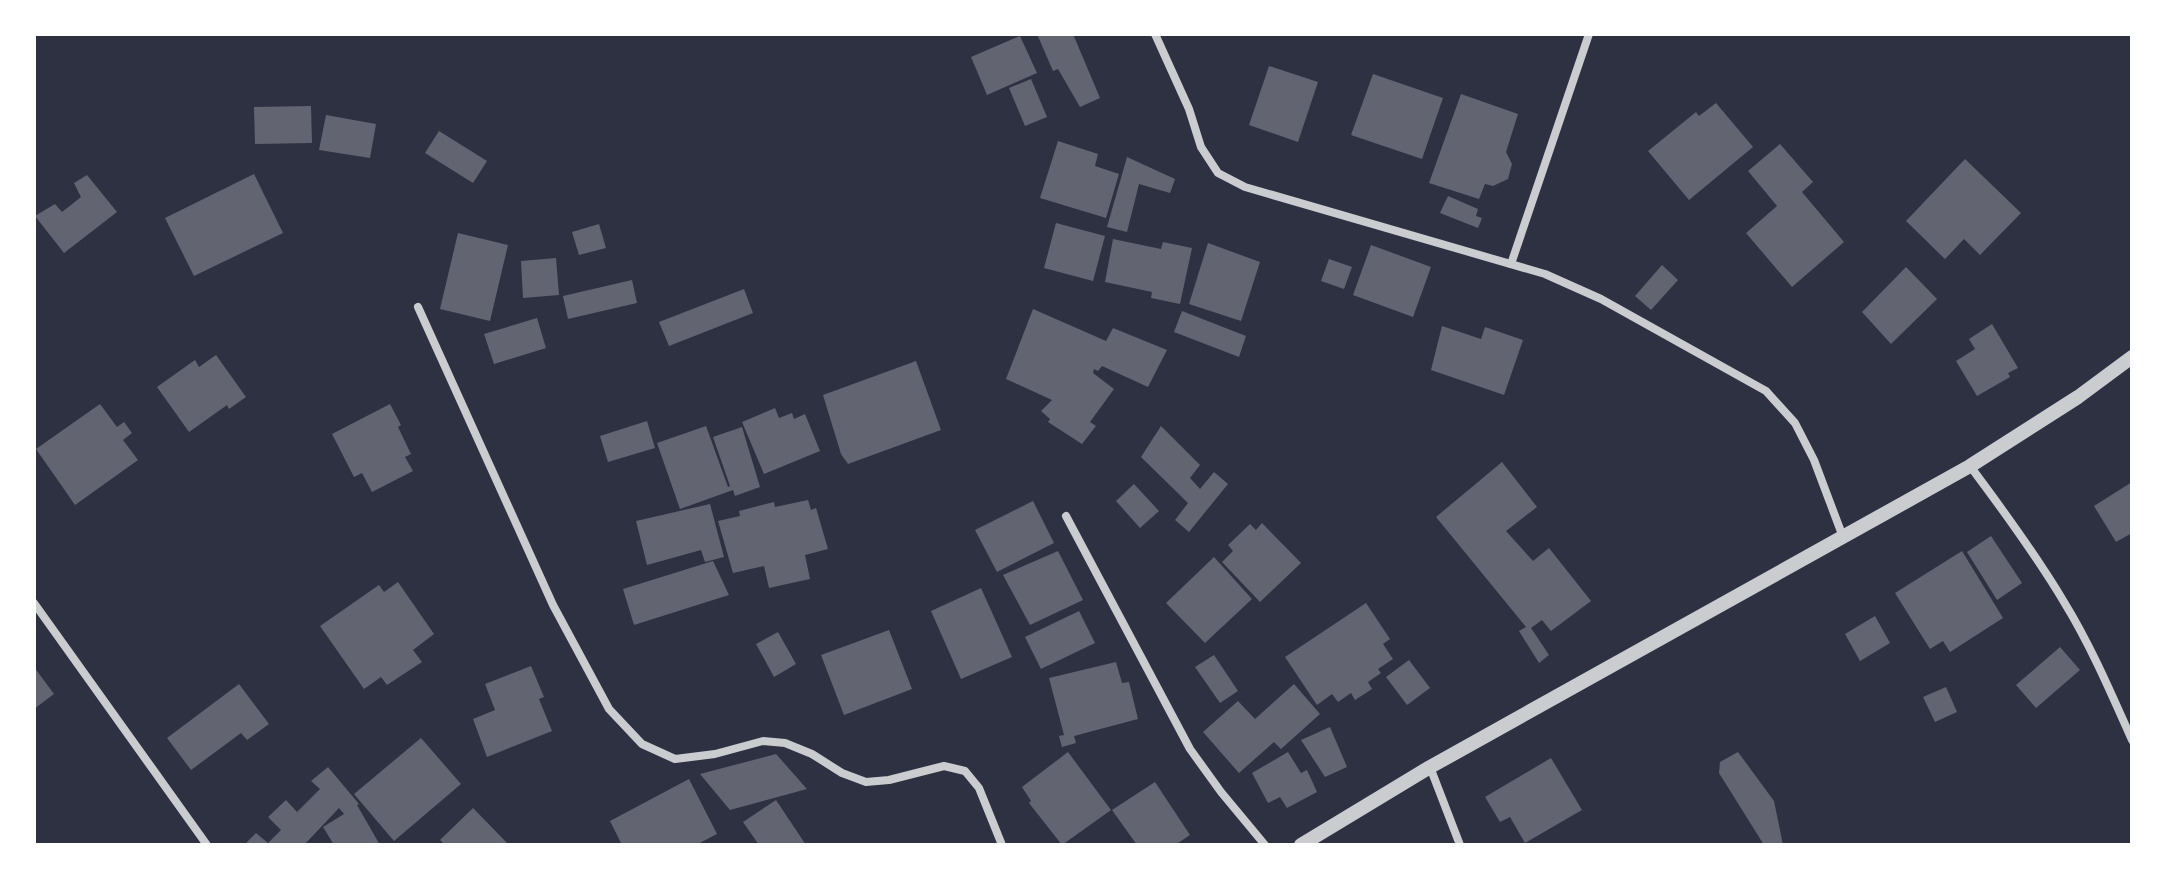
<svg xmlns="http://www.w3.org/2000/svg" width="2166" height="879" font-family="Montserrat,sans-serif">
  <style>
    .building { fill: #626471 }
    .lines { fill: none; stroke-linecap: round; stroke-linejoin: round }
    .minor { stroke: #caccd0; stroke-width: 8 }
    .tertiary { stroke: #caccd0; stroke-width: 14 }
  </style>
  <rect width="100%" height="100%" fill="#2d3142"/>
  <g class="building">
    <polygon points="1037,34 1073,34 1100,98 1080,107 1058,69 1053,71"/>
    <polygon points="1020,36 1037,73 987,95 971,57"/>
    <polygon points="1269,66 1318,82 1298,142 1249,125"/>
    <polygon points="1373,74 1443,98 1422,159 1351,135"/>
    <polygon points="1031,79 1047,117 1025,126 1009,88"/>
    <polygon points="1461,94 1518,114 1506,152 1512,164 1508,179 1493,186 1485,184 1479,199 1429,183"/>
    <polygon points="1716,103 1753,147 1689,200 1648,151 1696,112 1699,116"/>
    <polygon points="311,106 312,143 255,144 254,107"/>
    <polygon points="326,115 376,124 370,158 319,150"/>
    <polygon points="439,131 487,161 473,183 425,153"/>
    <polygon points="1058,141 1098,154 1095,166 1119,174 1106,218 1040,198"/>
    <polygon points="1780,144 1813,182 1802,192 1844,242 1792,287 1746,233 1777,206 1748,171"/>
    <polygon points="1127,157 1175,179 1170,193 1139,184 1127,232 1107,227"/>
    <polygon points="1965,159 2021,213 1980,255 1964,239 1945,259 1906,221"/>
    <polygon points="254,174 283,233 194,276 165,218"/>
    <polygon points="87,175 117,212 64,253 35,216 55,204 62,212 81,197 74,183"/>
    <polygon points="1448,196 1478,209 1476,216 1482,218 1478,228 1440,213"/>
    <polygon points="1056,223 1105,236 1093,281 1044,268"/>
    <polygon points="599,224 606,248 579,255 572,232"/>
    <polygon points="458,233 508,245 490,321 440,309"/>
    <polygon points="1113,239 1161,249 1163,242 1192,248 1180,304 1151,298 1152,292 1105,282"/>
    <polygon points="1208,243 1260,262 1241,321 1189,304"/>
    <polygon points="1371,245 1431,267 1413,317 1353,295"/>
    <polygon points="556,258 559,295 523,298 521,261"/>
    <polygon points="1329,259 1352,267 1344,289 1321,281"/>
    <polygon points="1662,265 1678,280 1651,310 1635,296"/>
    <polygon points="1906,267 1937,299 1891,344 1862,312"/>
    <polygon points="632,280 637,303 568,319 563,296"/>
    <polygon points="744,289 753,313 669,346 659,322"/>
    <polygon points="1033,309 1106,341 1113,328 1167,350 1148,387 1102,366 1098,371 1094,369 1093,373 1114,389 1090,422 1096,426 1082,444 1048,422 1050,419 1041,411 1052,400 1006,379"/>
    <polygon points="1182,311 1246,336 1239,357 1174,332"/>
    <polygon points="537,318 546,348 494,364 484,334"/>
    <polygon points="1992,324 2018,368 2008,373 2010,377 1977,396 1956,361 1975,349 1969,339"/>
    <polygon points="1442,326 1481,339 1485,327 1523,340 1504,395 1431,370"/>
    <polygon points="216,355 246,397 229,409 227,405 189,432 157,387 195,360 199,367"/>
    <polygon points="916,361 941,430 848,464 841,454 823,395"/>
    <polygon points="100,404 117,427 124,422 132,433 123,440 138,460 75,505 36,449"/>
    <polygon points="390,404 401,425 398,427 411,454 405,457 413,471 372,492 362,473 354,477 332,434"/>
    <polygon points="775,408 779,418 792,413 794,419 805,414 820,451 764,474 742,422"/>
    <polygon points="647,421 655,448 608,462 600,436"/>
    <polygon points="706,426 728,487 730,486 713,437 742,427 760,487 735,496 733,490 680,509 657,443"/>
    <polygon points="1161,426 1200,465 1190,478 1200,489 1214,472 1228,484 1189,532 1175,520 1188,503 1141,457"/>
    <polygon points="1502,462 1537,507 1506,531 1533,561 1549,548 1591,601 1551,631 1542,620 1531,628 1549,655 1539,663 1519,631 1526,627 1436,517"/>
    <polygon points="2132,482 2132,533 2116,542 2094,506"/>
    <polygon points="1134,484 1159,511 1140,528 1116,501"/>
    <polygon points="808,500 811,510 816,508 828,549 805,555 810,579 769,588 764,566 733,573 718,521 740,516 739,511 774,502 775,507"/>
    <polygon points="1033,501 1054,543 997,572 975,530"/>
    <polygon points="710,504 724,557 705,562 701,550 647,565 636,521"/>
    <polygon points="1262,523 1301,563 1260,602 1222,562 1233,551 1228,545 1250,524 1256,530"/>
    <polygon points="1991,536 2022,583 1997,600 1967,552"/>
    <polygon points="1058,551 1083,600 1030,625 1003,575"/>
    <polygon points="1962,551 2003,618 1950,652 1943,641 1930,649 1895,593"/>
    <polygon points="1214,557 1252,599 1205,643 1166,603"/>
    <polygon points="713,561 729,595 634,625 623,589"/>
    <polygon points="398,582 434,634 413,650 422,662 387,685 381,677 364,689 320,626 379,585 384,592"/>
    <polygon points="981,588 1012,657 961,679 931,611"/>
    <polygon points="1366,603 1390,639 1383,644 1393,659 1378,669 1381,673 1368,682 1372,689 1355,700 1351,693 1338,702 1332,694 1317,705 1285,657"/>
    <polygon points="1079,611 1095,643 1041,669 1025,637"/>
    <polygon points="1875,616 1890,643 1860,661 1845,634"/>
    <polygon points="889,630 912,689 844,715 821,655"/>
    <polygon points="778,632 796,664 774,677 756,644"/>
    <polygon points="2060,647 2080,670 2036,708 2016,685"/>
    <polygon points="1214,655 1238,691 1220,703 1195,667"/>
    <polygon points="1409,660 1430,688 1407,705 1386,677"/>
    <polygon points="1116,662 1122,683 1129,682 1138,719 1074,736 1076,743 1062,747 1059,736 1064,735 1049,678"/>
    <polygon points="531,666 544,697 539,699 552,731 487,757 473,719 495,710 485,684"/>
    <polygon points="34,667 54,694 34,709"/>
    <polygon points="239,684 269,724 247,740 241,733 191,770 167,738"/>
    <polygon points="1294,684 1320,714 1281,749 1274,742 1239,773 1203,732 1238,701 1255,719"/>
    <polygon points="1946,687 1957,712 1935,722 1923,697"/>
    <polygon points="1330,727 1347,767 1325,777 1301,740"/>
    <polygon points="421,738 461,784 394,841 354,794"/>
    <polygon points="1068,752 1111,810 1062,845 1029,803 1031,801 1022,787"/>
    <polygon points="1288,752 1301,773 1307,770 1317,792 1287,808 1280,797 1268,803 1252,773"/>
    <polygon points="1738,752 1774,801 1783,845 1764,845 1719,773 1720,762"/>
    <polygon points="776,754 807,789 730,810 700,774"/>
    <polygon points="1551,758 1582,810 1525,843 1510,817 1500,822 1485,797"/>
    <polygon points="328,767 359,804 357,805 380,845 334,845 323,827 344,814 339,808 304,845 244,845 256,833 268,843 281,830 268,817 286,800 297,812 320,789 311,781"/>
    <polygon points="689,779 717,834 696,845 622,845 610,821"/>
    <polygon points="1155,782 1190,835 1175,845 1137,845 1112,810"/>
    <polygon points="776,800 806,845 759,845 743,822"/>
    <polygon points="473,808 509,845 445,845 440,840"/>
  </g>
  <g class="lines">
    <g class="minor">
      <polyline points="1155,34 1189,109 1201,147 1218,173 1245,187 1545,274 1601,299 1766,391 1795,423 1814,460 1843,537"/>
      <polyline points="1511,264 1589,34"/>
      <polyline points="418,307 553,605 609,709 642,744 675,759 715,754 763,741 785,743 812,754 842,773 866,782 889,780 944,766 965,771 979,788 1002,845"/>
      <path d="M1970 466C2003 510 2036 555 2064 602 2091 646 2111 693 2132 740"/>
      <polyline points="1066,516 1190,749 1221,792 1265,845"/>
      <polyline points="34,603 207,845"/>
      <polyline points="1430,767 1460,845"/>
    </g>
    <polyline class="tertiary" points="1301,845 1430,767 1970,466 2078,397 2132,357"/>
  </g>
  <rect width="2166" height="879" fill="none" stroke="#ffffff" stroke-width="72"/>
</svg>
